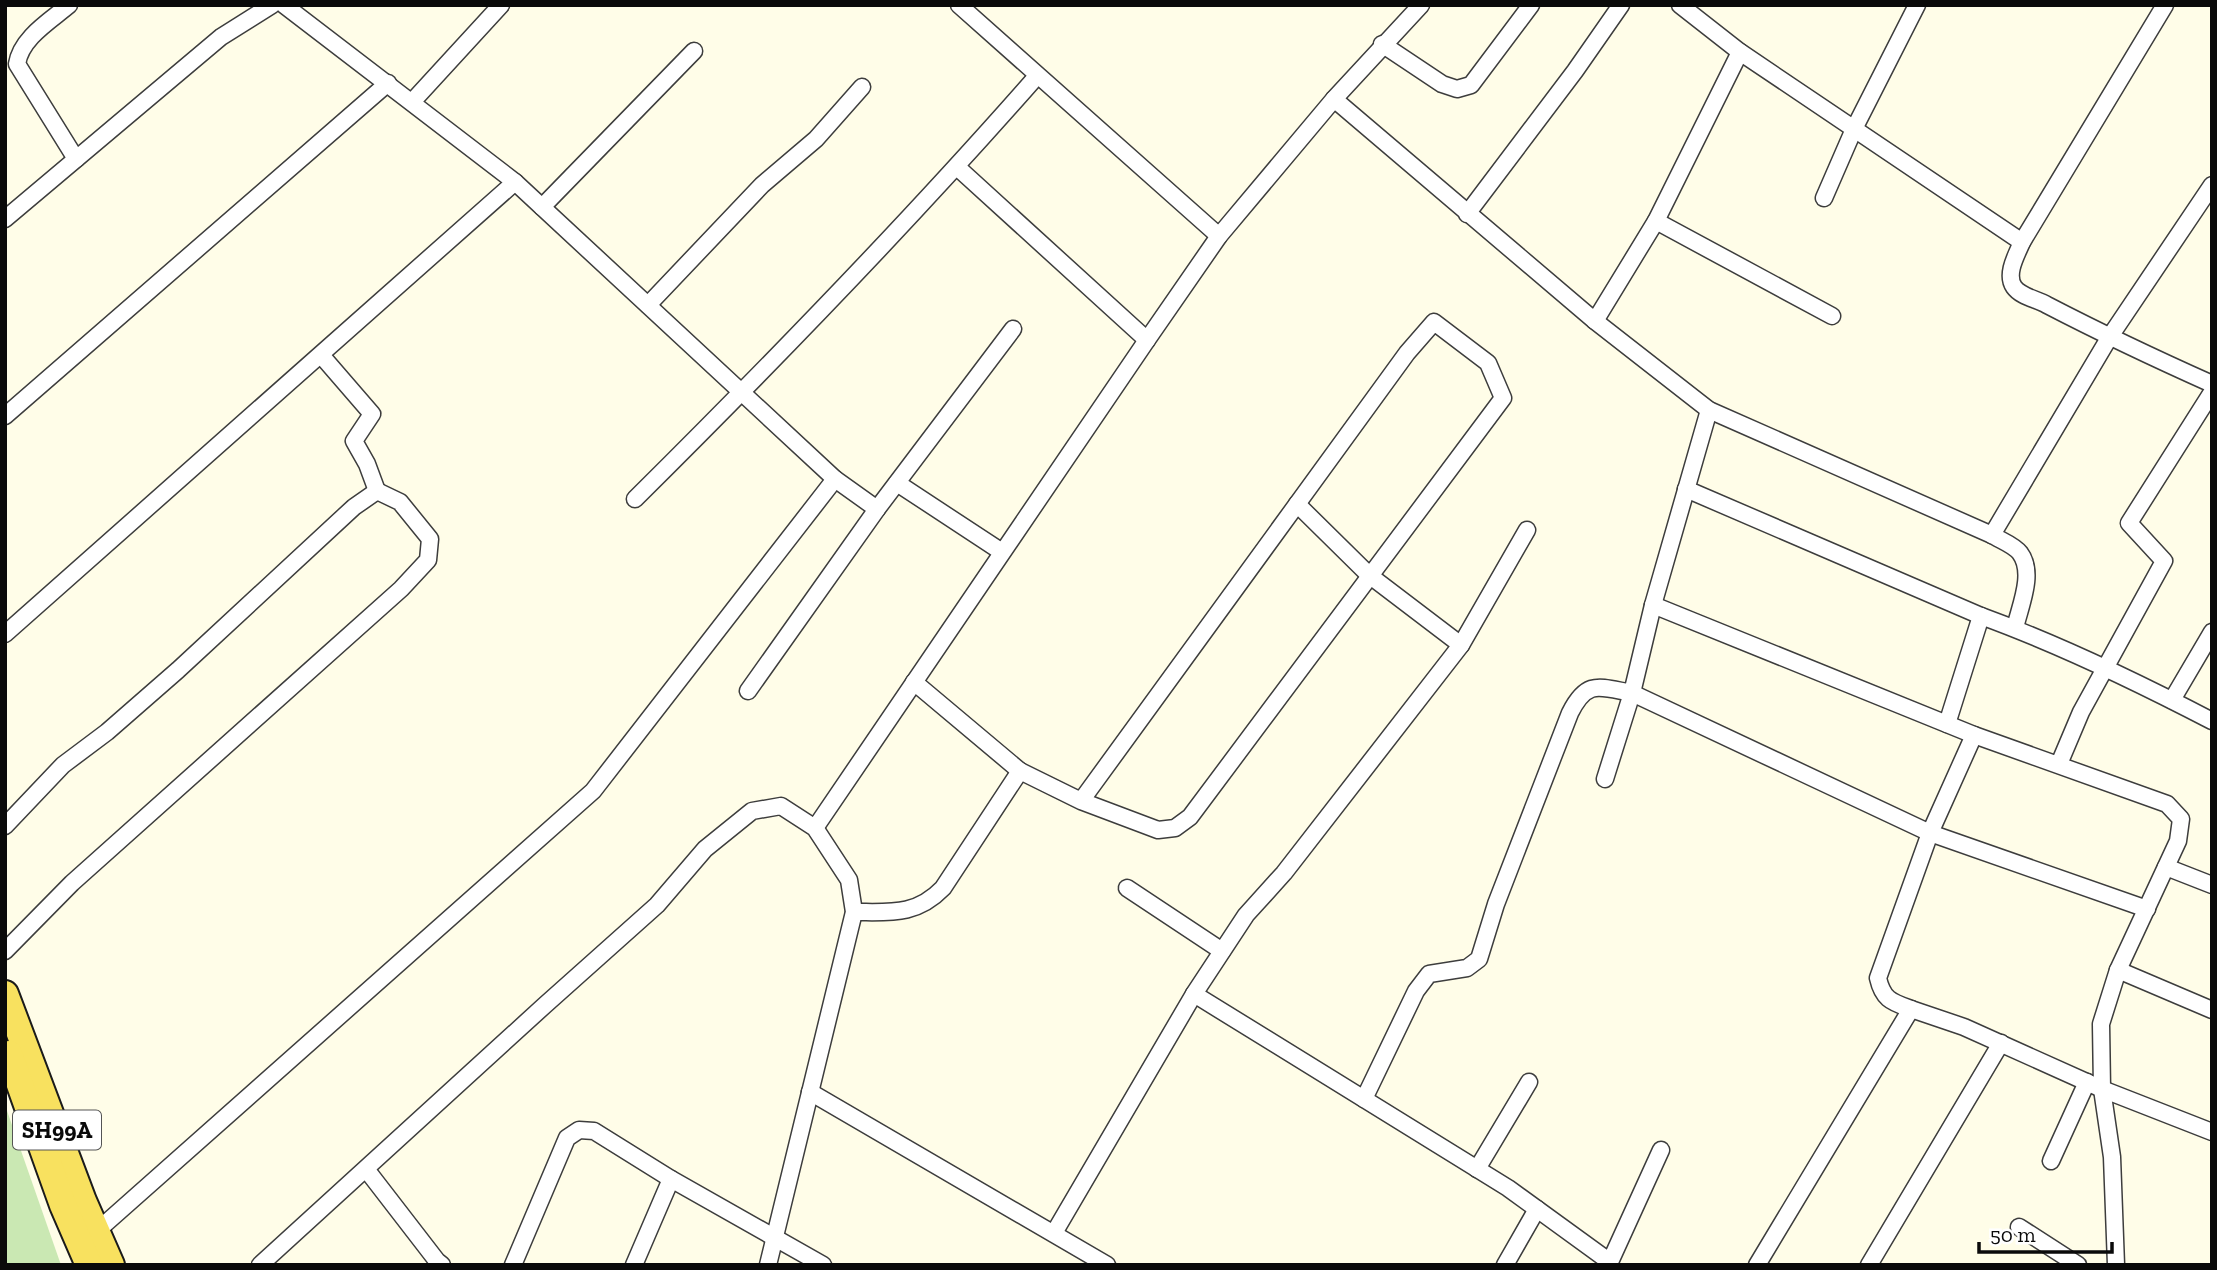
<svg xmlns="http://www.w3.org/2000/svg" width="2217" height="1270" font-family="'Zilla Slab',serif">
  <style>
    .green { fill: #cae8b3 }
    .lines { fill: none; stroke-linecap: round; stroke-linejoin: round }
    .street-casing { stroke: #3d3d3d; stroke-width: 19 }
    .primary-casing { stroke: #1b1b1b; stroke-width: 30 }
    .street { stroke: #fff; stroke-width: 16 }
    .primary { stroke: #f8e15f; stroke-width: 26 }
    .labels { text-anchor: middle; stroke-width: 7; stroke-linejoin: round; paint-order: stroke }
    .shield { fill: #fff; stroke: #545454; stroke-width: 2 }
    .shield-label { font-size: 23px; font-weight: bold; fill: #0a0a0a }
  </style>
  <rect width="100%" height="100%" fill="#fffde8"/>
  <polygon class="green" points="5,1105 61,1265 5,1265"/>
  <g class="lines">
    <g class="street-casing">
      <g id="street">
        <path d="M69 5C50 21 21 38 17 64L76 159"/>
        <polyline points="284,5 515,182 835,479 877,509"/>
        <polyline points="959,5 1219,236"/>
        <polyline points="1680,5 1740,52 2022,242"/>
        <path d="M2165 5 2022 242C2017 254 2005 274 2014 287 2021 297 2037 299 2047 305 2101 333 2156 359 2212 384"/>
        <polyline points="1382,44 1442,84 1457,89 1471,85 1531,5"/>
        <path d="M1334 99 1595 321 1709 410 1992 535C2000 540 2014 545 2020 553 2035 573 2020 606 2015 628"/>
        <polyline points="412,102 501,5"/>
        <polyline points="957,167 1147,340"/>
        <polyline points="1824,198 1854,129 1917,5"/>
        <polyline points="542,207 694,51"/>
        <polyline points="1467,214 1575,71 1621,5"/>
        <polyline points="5,219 221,37 272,5"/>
        <polyline points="1656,221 1832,316"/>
        <polyline points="648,305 762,185 816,139 862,87"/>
        <polyline points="1595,321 1656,221 1740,52"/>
        <polyline points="321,355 372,414 354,441 367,464 377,491"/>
        <polyline points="5,416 388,83"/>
        <polyline points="897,483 1002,552"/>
        <path d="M1686 489 1981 616C2058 644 2139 683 2212 721"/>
        <path d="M635 499C773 362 909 222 1037 76"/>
        <polyline points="1297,504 1369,575 1461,645"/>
        <polyline points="1992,535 2109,338 2212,185"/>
        <polyline points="1653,605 1974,735 2167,804 2181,819 2178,841 2118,970 2101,1024 2102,1089 2112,1157 2116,1265"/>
        <polyline points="5,634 515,182"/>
        <polyline points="914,682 1020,771"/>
        <polyline points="748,691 877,509 1013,329"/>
        <polyline points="2172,700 2212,632"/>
        <polyline points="1947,724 1981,616"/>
        <polyline points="2059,764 2081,712 2164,561 2129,523 2212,392"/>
        <polyline points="1605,779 1632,693 1653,605 1709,410"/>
        <polyline points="5,826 63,765 107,732 178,670 354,507 377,491 400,502 430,539 428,560 401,589 72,883 5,951"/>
        <polyline points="815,828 1147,340 1219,236 1334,99 1421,5"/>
        <polyline points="2166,867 2212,885"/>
        <polyline points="1127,888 1222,951"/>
        <path d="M854 912C890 912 916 916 943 888L1020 771 1081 801 1407 353 1434 322 1488 363 1503 398 1190 817 1175 828 1158 830 1081 801"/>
        <polyline points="2118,970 2212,1010"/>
        <polyline points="1194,994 1508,1188 1610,1262 1661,1150"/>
        <polyline points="1911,1009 1964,1027 2102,1089 2212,1132"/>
        <polyline points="810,1092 1107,1265"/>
        <path d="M1364 1099 1416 991 1429 974 1467 968 1479 959 1496 904 1570 713C1587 679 1599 687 1632 693L1930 833 2147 909"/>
        <polyline points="2051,1161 2087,1082"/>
        <polyline points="366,1169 437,1261 442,1265"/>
        <polyline points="1477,1169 1529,1082"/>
        <polyline points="2019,1227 2078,1265"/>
        <polyline points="97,1231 593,791 835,479"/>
        <polyline points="1054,1233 1194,994 1246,915 1284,873 1461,645 1527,530"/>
        <polyline points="260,1265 545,1005 657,905 705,849 752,811 781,806 815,828 849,880 854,912 768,1265"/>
        <polyline points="513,1265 567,1138 579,1130 594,1131 671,1179 823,1265"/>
        <polyline points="634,1265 671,1179"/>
        <polyline points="1505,1265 1537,1209"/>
        <path d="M1757 1265 1911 1009C1892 1002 1883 1000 1878 978L1930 833 1974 735"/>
        <polyline points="1869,1265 2001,1043"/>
      </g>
    </g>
    <g class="primary-casing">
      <g id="primary">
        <polyline points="5,994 83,1201 111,1265"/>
        <polyline points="9,1054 63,1205 89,1265"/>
      </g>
    </g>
    <use href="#street" class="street"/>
    <use href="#primary" class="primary"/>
  </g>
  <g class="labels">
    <rect class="shield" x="13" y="1110.5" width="88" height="39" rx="5"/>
    <g class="shield-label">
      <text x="57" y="1138">SH99A</text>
    </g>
  </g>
  <rect width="2217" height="1270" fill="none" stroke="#0a0a0a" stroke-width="14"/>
  <path d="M1979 1242v10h133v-10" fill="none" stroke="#0a0a0a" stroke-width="3.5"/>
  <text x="1990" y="1242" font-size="21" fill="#0a0a0a" stroke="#ffffff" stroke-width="5" paint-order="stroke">50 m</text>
</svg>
